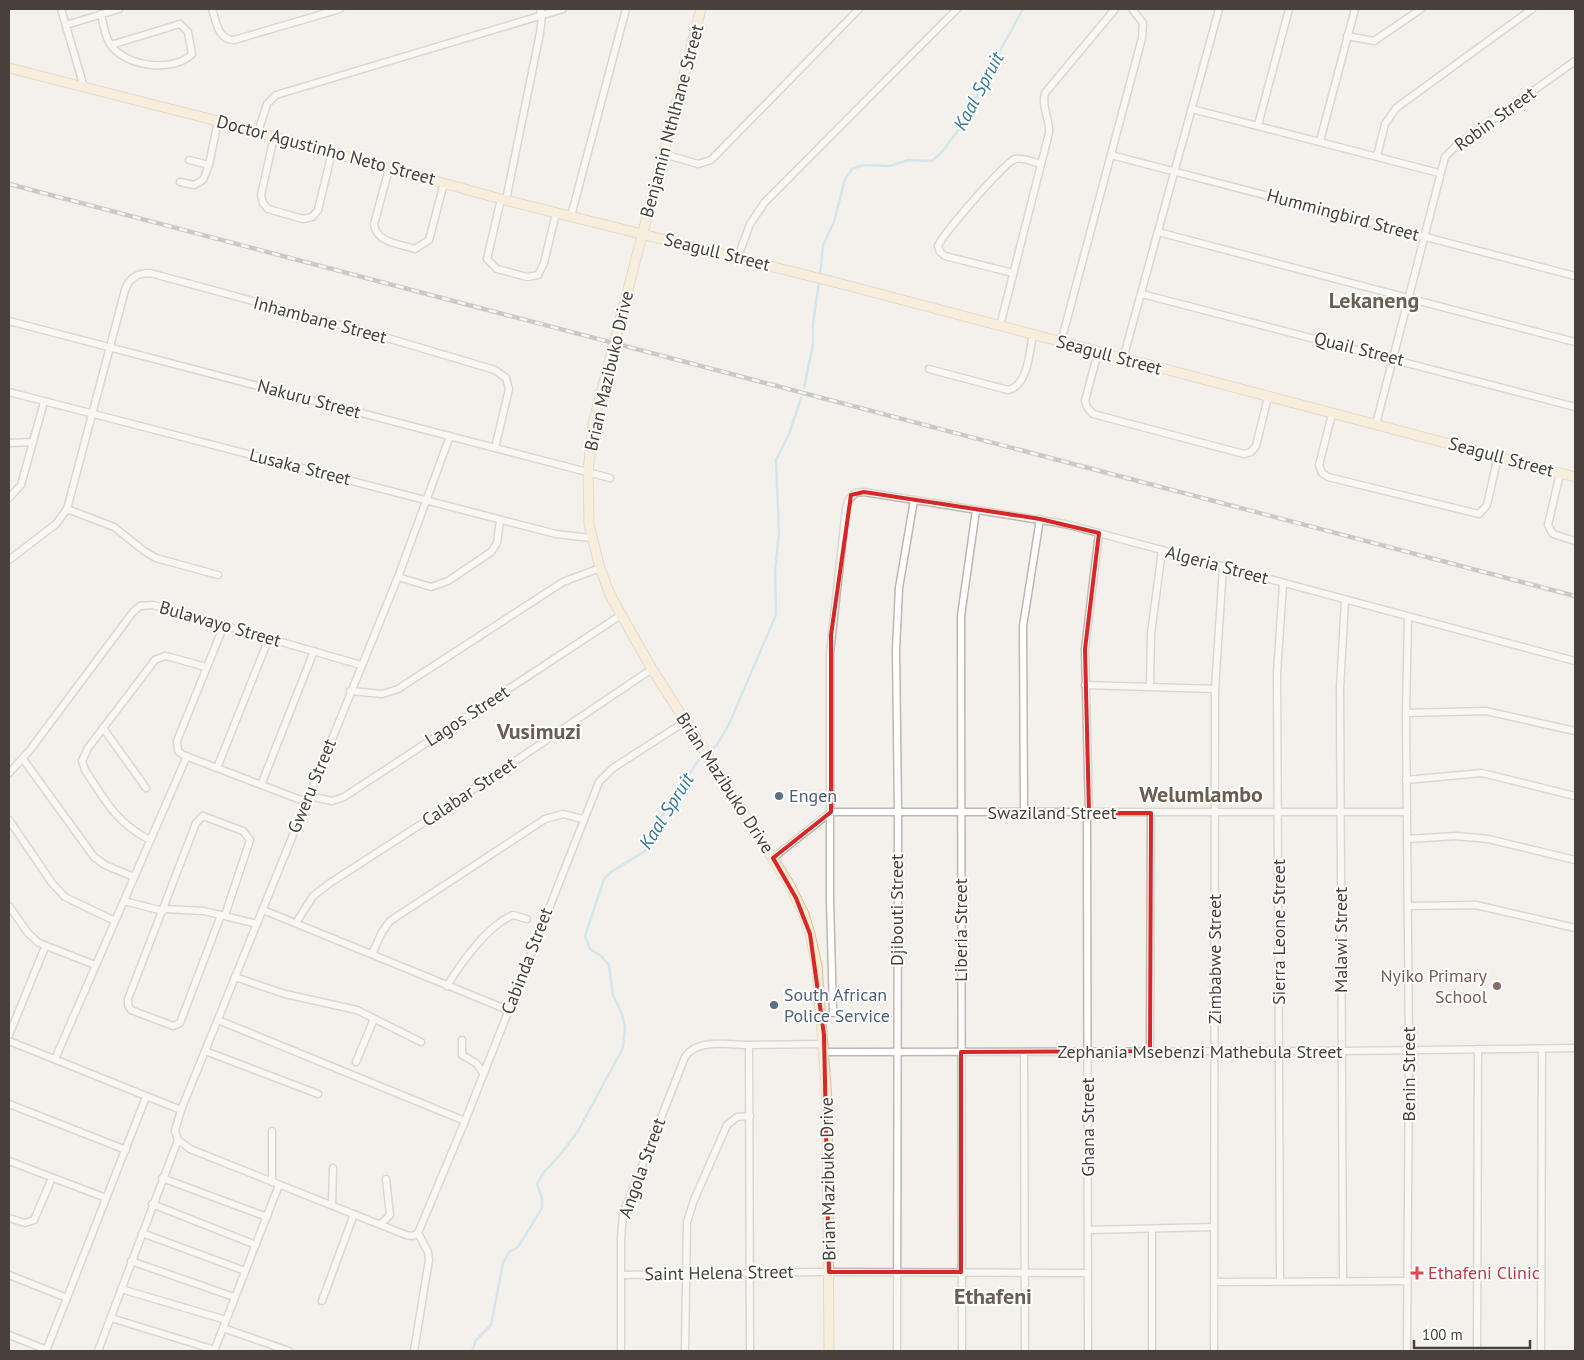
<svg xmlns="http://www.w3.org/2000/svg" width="1584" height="1360" font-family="'PT Sans',sans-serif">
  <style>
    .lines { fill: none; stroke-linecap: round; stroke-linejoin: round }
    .stream { stroke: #addaec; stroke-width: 2.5 }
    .street-casing { stroke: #bfb7ae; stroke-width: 9 }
    .secondary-casing { stroke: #d3c0a0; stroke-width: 11 }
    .street { stroke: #fff; stroke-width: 6 }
    .secondary { stroke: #fbebcf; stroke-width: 9 }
    .rail-casing { stroke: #999; stroke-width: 4.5 }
    .rail { stroke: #fff; stroke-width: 2.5; stroke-dasharray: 8; stroke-linecap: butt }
    .marked { fill: none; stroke: #d62828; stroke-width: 4; stroke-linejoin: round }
    .service-dot { fill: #5c6f8a; stroke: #fff; stroke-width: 2 }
    .education-dot { fill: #8d6e63; stroke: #fff; stroke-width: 2 }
    .health-dot { fill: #e0444e; stroke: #fff; stroke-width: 2 }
    .labels { text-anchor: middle; stroke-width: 4; stroke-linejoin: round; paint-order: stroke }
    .street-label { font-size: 18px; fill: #484139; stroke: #fff }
    .service-label { font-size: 18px; fill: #4e5e75; stroke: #fff; text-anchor: start }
    .education-label { font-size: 18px; fill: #785e54; stroke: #fff; text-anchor: end }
    .health-label { font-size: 18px; fill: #be3a42; stroke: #fff; text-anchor: start }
    .water-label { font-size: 19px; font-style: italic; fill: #337996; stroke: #fff }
    .district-label { font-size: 22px; font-weight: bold; fill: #6a5d51; stroke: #fff }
  </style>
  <rect width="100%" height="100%" fill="#f4f0eb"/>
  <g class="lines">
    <g class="stream">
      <polyline points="820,276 823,245 834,222 845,179 852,169 863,165 890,166 908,160 932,161 942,152 970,114 979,89 1023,9"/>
      <polyline points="804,388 813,344 813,324 819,281"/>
      <polyline points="472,1351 476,1340 491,1325 503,1263 509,1252 518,1247 542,1208 542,1198 537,1184 544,1172 560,1155 578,1131 623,1048 625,1027 622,1014 613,995 609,965 601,956 590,949 585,936 604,879 611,872 645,851 662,816 698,761 717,745 729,724 776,615 775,571 779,532 776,460 789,434 801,398"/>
    </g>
    <g class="street-casing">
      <g id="street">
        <polyline points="61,9 84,87"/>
        <path d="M212 9C216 21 218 40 234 40L340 9"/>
        <path d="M101 14C103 24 105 36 110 44 125 67 174 73 192 54L188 32 180 24 111 45"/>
        <polyline points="66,25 119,9"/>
        <polyline points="1347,36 1374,41 1421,9"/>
        <polyline points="1192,109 1439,173"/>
        <polyline points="1258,125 1289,9"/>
        <polyline points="258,132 267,104 276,95 563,9"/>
        <polyline points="274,137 261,195 263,203 268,209 303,219 312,217 318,210 332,152"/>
        <polyline points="1320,141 1355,9"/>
        <polyline points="664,154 698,164 711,160 859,9"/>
        <polyline points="1111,155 1575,276"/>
        <polyline points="1377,156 1385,124 1396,108 1532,9"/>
        <polyline points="189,160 209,165"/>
        <path d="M389 169 374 224C376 243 400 244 415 249L429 240 444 183"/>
        <polyline points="180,182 194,185 203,180 209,165 218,121"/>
        <polyline points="501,199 487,259 497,269 527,277 538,275 544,263 556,213"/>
        <polyline points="506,200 540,33 542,15 540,9"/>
        <polyline points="571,216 626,9"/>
        <polyline points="1158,232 1575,342"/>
        <polyline points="738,257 750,224 765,202 957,9"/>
        <path d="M1013 273 945 256 940 252 938 246C943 234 1004 163 1015 159 1023 157 1033 162 1041 164"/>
        <polyline points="1142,294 1575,407"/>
        <polyline points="9,321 610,478"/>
        <path d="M1000 326 1049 133C1050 119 1041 107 1045 93L1115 9"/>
        <polyline points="1061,342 1142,38 1143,23 1132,9"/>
        <polyline points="1098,352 1085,401 1087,407 1093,414 1244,454 1251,452 1256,446 1268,397"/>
        <polyline points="1123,359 1219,9"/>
        <path d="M929 369 1008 390C1028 386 1029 353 1033 335"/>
        <polyline points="9,392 556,534 591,538"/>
        <polyline points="1332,414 1319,465 1322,473 1328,477 1479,514 1487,505 1498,456"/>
        <polyline points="1376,424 1445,157 1456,146 1575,61"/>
        <polyline points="450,436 398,577 181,1110 175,1131 178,1140 190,1149 406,1235 413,1236 418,1233 465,1121 599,782 613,768 686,721"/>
        <polyline points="9,443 33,442"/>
        <polyline points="1560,473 1548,525 1553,534 1575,541"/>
        <polyline points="9,498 21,485 44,402"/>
        <polyline points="67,509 114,527 144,551 156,558 218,575"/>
        <path d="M9 560 56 524 67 509 125 290C129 278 137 273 150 273L374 334 495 370 506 378 509 389 495 448"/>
        <polyline points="398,577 431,587 448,581 491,552 497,543 500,520"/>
        <polyline points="224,625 177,741 178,751 183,755 306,802"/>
        <polyline points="1085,685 1215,689"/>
        <polyline points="1150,686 1151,634 1162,550"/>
        <polyline points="350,691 382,694 398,689 563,582 600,568"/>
        <polyline points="1406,713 1486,711 1575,731"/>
        <polyline points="103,728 146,788"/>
        <polyline points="23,759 94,857 105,865 134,877"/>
        <polyline points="217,768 269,638"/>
        <polyline points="9,773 30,750 133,612 140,606 153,605 361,665"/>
        <polyline points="1406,780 1482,773 1575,796"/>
        <polyline points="261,785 314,651"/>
        <polyline points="309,796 332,801 344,797 621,615"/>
        <polyline points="1024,813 1023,626 1040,519"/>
        <polyline points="1087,813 1088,1351"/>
        <polyline points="1089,813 1085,649 1099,533"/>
        <polyline points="9,820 52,883 65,897 115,921"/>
        <polyline points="1407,839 1456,836 1488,839 1575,860"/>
        <path d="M150 840C116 823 105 800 85 770L82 761 88 748 155 660 165 656 170 657 206 667"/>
        <polyline points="773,858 831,812 1407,812"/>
        <polyline points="124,901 163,911"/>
        <polyline points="9,906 28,933 39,943 95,965"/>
        <polyline points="1409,906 1476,905 1575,928"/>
        <polyline points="164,909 204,911 257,924"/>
        <polyline points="263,910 508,1010"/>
        <polyline points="221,915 180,1023 173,1026 131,1010 128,1005 128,999 196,823 203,816 243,831 250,840 225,915"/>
        <polyline points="296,923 313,896 330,883 429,819 652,669"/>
        <polyline points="372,954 382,932 390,921 545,819 563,814 583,819"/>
        <polyline points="235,977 285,994 357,1010 421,1042"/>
        <path d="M447 986C461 963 488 925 513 915L527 919"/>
        <polyline points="833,1013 830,900 830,653 846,509 848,501 855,493 864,492 1065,524 1575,661"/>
        <polyline points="218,1020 465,1121"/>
        <polyline points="9,1035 45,947"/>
        <polyline points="462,1040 462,1055 476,1063 483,1073"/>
        <polyline points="9,1041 181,1110"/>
        <polyline points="205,1051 318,1094"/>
        <polyline points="1150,1051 1151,813"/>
        <polyline points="825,1052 1342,1051 1575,1048"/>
        <polyline points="1024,1052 1025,1351"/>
        <polyline points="55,1059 187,756"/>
        <polyline points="356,1062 374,1019"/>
        <polyline points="9,1104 126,1150"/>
        <polyline points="272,1131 272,1182"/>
        <polyline points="9,1161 106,1198"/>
        <polyline points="162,1178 267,1217"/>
        <polyline points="152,1204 256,1245"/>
        <polyline points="332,1205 333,1168"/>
        <polyline points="9,1218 25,1223 34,1220 52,1178"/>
        <polyline points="381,1224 390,1215 386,1179"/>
        <polyline points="1089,1230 1214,1227"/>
        <polyline points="1152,1230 1152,1351"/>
        <polyline points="142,1233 245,1271"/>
        <polyline points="131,1261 234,1297"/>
        <polyline points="9,1275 67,1298"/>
        <polyline points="621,1275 818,1272 1088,1273"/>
        <polyline points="1280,1280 1277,673 1283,584"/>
        <polyline points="1343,1281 1340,688 1345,600"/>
        <polyline points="1215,1282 1407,1281"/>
        <polyline points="121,1289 226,1320"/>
        <polyline points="322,1301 354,1214"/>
        <polyline points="111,1318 215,1350"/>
        <polyline points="223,1328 289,1351"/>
        <polyline points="9,1335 47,1350"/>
        <polyline points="46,1351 146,1097"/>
        <polyline points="98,1351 178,1140"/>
        <polyline points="214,1351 279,1185"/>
        <polyline points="414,1351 429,1260 428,1252 418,1233"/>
        <path d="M621 1351V1239L623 1214 685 1057C697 1038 730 1045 749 1045"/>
        <polyline points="685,1351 687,1222 694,1200 727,1125 737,1117 750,1116"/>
        <polyline points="750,1351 749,1045 824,1044"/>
        <polyline points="897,1351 898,813 896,650 899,588 914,500"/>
        <polyline points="962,1351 961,616 976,510"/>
        <polyline points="1214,1351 1215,689 1223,567"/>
        <polyline points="1407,1351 1409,1050 1406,713 1408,617"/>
        <polyline points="1477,1351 1478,1049"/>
        <polyline points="1541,1351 1542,1049"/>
      </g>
    </g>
    <g class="secondary-casing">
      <g id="secondary">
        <polyline points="701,9 593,424 588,472 589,525 600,568 610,595 652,669 789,884 804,914 810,934 817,966 827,1100 829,1351"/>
        <polyline points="9,68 206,118 501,199 838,283 1575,477"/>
      </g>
    </g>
    <use href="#street" class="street"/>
    <use href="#secondary" class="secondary"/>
    <g class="rail-casing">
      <polyline id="rail" points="9,184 1575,596"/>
    </g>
    <use href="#rail" class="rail"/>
  </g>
  <path d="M0 0H1584V1360H0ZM864 492 1040 519 1099 533 1085 649 1089 813H1151L1150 1051 961 1052V1272H829L824 1035 810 934 796 898 773 858 831 812V635L851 495Z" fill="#f4f0eb" fill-opacity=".55" fill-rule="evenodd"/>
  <path class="marked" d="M864 492 1040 519 1099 533 1085 649 1089 813H1151L1150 1051 961 1052V1272H829L824 1035 810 934 796 898 773 858 831 812V635L851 495Z"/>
  <g class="service-dot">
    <circle cx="779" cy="796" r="5"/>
    <circle cx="774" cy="1005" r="5"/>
  </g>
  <circle class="education-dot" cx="1497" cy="986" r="5"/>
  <path class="health-dot" d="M1414.5 1265.5h5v5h5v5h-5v5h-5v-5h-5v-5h5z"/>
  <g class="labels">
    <g class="street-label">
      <text transform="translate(1495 119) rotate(-36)" y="6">Robin Street</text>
      <text transform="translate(672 121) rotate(-75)" y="6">Benjamin Nthlhane Street</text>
      <text transform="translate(326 150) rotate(15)" y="6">Doctor Agustinho Neto Street</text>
      <text transform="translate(1343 215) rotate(15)" y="6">Hummingbird Street</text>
      <text transform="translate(717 252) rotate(14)" y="6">Seagull Street</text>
      <text transform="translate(320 320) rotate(15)" y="6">Inhambane Street</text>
      <text transform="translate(1359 349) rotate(14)" y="6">Quail Street</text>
      <text transform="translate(1109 355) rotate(15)" y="6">Seagull Street</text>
      <text transform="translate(609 371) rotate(-77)" y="6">Brian Mazibuko Drive</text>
      <text transform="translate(309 399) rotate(15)" y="6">Nakuru Street</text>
      <text transform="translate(1501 457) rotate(15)" y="6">Seagull Street</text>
      <text transform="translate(300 467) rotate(14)" y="6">Lusaka Street</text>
      <text transform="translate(1217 565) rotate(15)" y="6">Algeria Street</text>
      <text transform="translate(220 624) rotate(16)" y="6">Bulawayo Street</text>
      <text transform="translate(467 716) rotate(-33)" y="6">Lagos Street</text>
      <text transform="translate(725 783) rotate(57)" y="6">Brian Mazibuko Drive</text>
      <text transform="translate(312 786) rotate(-68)" y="6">Gweru Street</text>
      <text transform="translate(469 792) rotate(-34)" y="6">Calabar Street</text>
      <text x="1052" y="819">Swaziland Street</text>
      <text transform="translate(897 910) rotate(-90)" y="6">Djibouti Street</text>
      <text transform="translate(961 930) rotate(-90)" y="6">Liberia Street</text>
      <text transform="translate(1279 932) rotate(-90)" y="6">Sierra Leone Street</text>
      <text transform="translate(1341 940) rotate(-90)" y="6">Malawi Street</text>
      <text transform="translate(1215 959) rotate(-90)" y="6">Zimbabwe Street</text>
      <text transform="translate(527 961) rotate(-69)" y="6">Cabinda Street</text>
      <text x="1200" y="1058">Zephania Msebenzi Mathebula Street</text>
      <text transform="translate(1409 1074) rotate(-90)" y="6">Benin Street</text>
      <text transform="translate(1088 1127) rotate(-90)" y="6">Ghana Street</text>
      <text transform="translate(642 1168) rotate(-70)" y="6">Angola Street</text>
      <text transform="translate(828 1179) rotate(-91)" y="6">Brian Mazibuko Drive</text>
      <text transform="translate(719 1273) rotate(-1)" y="6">Saint Helena Street</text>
    </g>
    <g class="service-label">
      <text x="789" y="802">Engen</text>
      <text x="784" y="1001">South African<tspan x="784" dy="21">Police Service</tspan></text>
    </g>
    <g class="education-label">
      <text x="1487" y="982">Nyiko Primary<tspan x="1487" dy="21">School</tspan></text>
    </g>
    <g class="health-label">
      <text x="1428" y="1279">Ethafeni Clinic</text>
    </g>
    <g class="water-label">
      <text transform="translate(978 91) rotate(-62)" y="7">Kaal Spruit</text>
      <text transform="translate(666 811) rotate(-58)" y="7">Kaal Spruit</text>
    </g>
    <g class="district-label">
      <text x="1374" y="308">Lekaneng</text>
      <text x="539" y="739">Vusimuzi</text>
      <text x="1201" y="802">Welumlambo</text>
      <text x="993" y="1304">Ethafeni</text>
    </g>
  </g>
  <rect width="1584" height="1360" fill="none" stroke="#484139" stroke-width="20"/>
  <path d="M1414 1340v8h116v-8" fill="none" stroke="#484139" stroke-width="2.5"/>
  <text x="1422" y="1340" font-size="15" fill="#484139" stroke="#ffffff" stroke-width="4" paint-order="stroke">100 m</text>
</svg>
